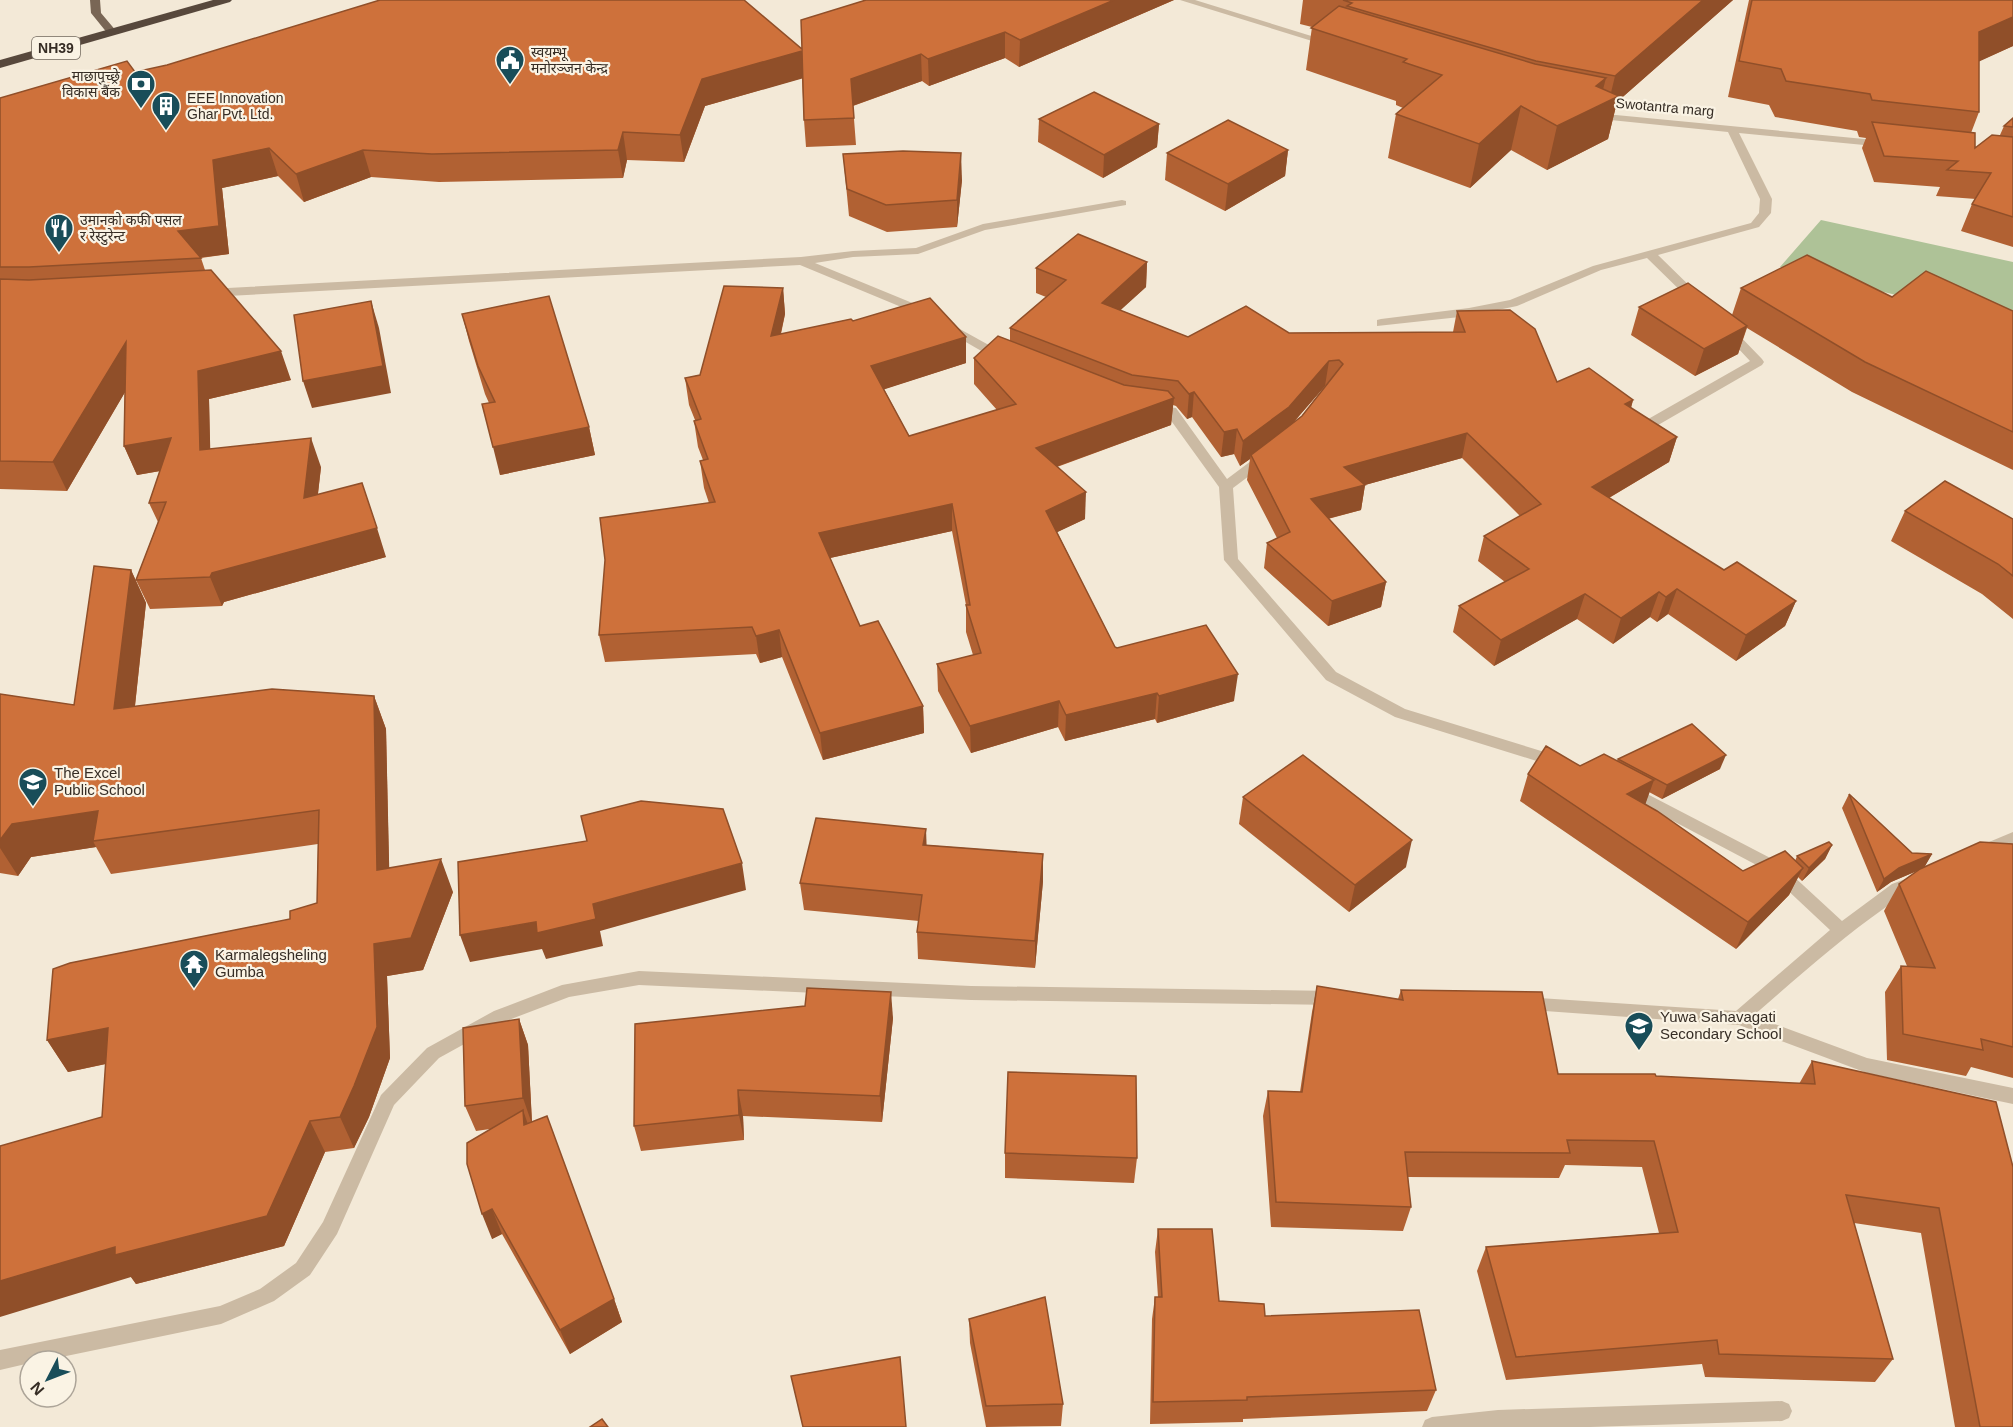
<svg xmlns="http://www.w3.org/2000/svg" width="2013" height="1427" font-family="Arial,'Noto Sans Devanagari',sans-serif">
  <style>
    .green { fill: #aec297 }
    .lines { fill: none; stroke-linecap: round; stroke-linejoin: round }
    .minor { fill: #cbbaa3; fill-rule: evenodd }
    .major { fill: #796655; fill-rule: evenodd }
    .highway { fill: #57483c; fill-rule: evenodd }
    .wall { fill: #b16133; fill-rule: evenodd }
    .shaded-wall { fill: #904f29 }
    .building { fill: #ce713b; stroke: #904f29; stroke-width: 1.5 }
    .labels { text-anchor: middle; stroke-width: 4.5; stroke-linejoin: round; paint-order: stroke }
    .shield { fill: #faf3e4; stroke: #71685e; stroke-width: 1.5 }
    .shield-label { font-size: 14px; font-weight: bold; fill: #362d25 }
    .far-poi-label { font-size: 14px; fill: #362d25; stroke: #faf3e4; text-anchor: start }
    .far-street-label { font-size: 14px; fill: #362d25; stroke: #faf3e4 }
    .poi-label { font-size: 15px; fill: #362d25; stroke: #faf3e4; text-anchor: start }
  </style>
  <rect width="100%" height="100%" fill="#f3e9d7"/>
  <polygon class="green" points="1821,220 2013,262 2013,337 1975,314 1780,267"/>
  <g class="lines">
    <g class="minor">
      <polygon points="1180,0 1195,0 1334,43 1325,45"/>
      <polygon points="1595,113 1885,141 1890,144 1885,147 1739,133 1772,199 1771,213 1759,227 1658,255 1700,296 1700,302 1692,302 1647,258 1601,270 1517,306 1469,316 1377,326 1377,320 1381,319 1469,308 1510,300 1593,266 1751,223 1759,213 1760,199 1728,132 1591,118 1591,114"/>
      <polygon points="1122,200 1126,201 1126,205 985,230 918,254 853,257 815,263 927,309 929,312 923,316 800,265 209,297 203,293 209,289 801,257 853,251 916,248 983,224"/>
      <polygon points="949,323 1005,354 1007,357 1001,361 997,360 945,330 943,327"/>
      <polygon points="1728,327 1732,328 1762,359 1764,362 1762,365 1646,432 1636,432 1635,429 1636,426 1750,361 1722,331"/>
      <polygon points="1154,405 1176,408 1227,479 1259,455 1269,455 1271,458 1269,461 1233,488 1238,559 1336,672 1405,709 1564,758 1567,762 1564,766 1559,768 1395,717 1326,680 1224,560 1219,487 1167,415 1149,412 1148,409 1149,406"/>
      <path d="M1628 784 1778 862 1842 921 1892 884 1911 877 1917 878 1919 883C1915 890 1894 901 1886 907 1839 940 1797 978 1753 1016L1867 1058 2013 1088V1104L1867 1073 1739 1025 1518 1009 1515 1004 1518 999 1524 997 1736 1011 1830 930 1766 870 1622 794 1620 790 1622 786Z"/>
      <polygon points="2013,832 2013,845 1983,857 1977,855 1975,851 1977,847"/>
      <polygon points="639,971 971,986 1335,991 1341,993 1344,998 1341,1003 1335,1005 971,1000 639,985 569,997 506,1021 439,1058 394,1105 337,1234 310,1275 274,1301 221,1324 42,1361 30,1361 30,1363 0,1370 0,1350 220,1306 260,1289 296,1263 323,1222 381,1095 427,1048 494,1011 562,985"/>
      <polygon points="1782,1401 1789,1404 1792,1411 1789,1418 1782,1421 1590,1427 1422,1427 1425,1420 1432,1417 1498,1410"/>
    </g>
    <polygon class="major" points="90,0 100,0 101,13 117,32 116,34 108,34 91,13"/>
    <polygon class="highway" points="213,0 232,0 230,2 0,68 0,60"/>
  </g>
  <g class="wall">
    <polygon points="866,0 1174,0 1019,67 1005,58 929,86 922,81 853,106 856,145 806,147 804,120 802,78 705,106 684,162 627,160 623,178 439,182 371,177 304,202 278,176 222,188 229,254 201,258 205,270 291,380 209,399 210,449 321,467 318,494 386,557 224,602 222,606 150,609 136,580 158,522 149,503 160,471 137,475 124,446 125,392 67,491 0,489 0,267 135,72 802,49"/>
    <polygon points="1303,0 1733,0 1617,102 1608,139 1547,170 1511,150 1470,188 1388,158 1396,114 1403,108 1396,105 1396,101 1306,70 1312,27 1300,24"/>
    <polygon points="1749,0 2013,0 2013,46 1979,61 1979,112 1971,133 1975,148 2000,135 2004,126 2013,118 2013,247 1961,231 1972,204 1976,199 1936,196 1940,187 1874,182 1862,148 1866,138 1859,137 1857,131 1775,117 1769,105 1728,97"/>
    <polygon points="1039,119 1159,124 1157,147 1103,178 1038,142"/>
    <polygon points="1288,150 1285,176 1225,211 1165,180 1167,153"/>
    <polygon points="843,154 962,180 957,227 887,232 849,216"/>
    <path d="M1147 262 1146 287 1120 310 1188 337 1289 333 1453 332 1457 311 1557 382 1633 400 1631 408 1677 437 1669 462 1609 498 1724 570 1796 601 1785 626 1736 661 1668 614 1657 622 1650 617 1613 644 1577 619 1494 666 1453 632 1459 606 1505 582 1478 561 1484 536 1520 516 1462 458 1365 485 1361 510 1328 519 1386 582 1381 607 1328 626 1264 568 1267 543 1277 538 1247 480 1250 459 1240 466 1234 454 1221 457 1192 417 1187 419 1176 406 1173 405 1171 425 1057 467 1085 519 1057 532 1115 647 1234 701 1157 723 1155 719 1065 741 1058 727 971 753 938 691 937 664 973 655 966 632V605L952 531 830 558 860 626 923 706 924 733 823 760 782 657 760 663 756 654 605 662 599 635 709 503 704 488 700 461 703 460 698 447 694 421 695 420 689 405 685 378 700 375 783 288 785 314 781 334 853 321 966 337V363L884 389 909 436 997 410 974 384V358L1010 341V328L1046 297 1036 293V268ZM1326 385 1302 416 1293 423 1325 386Z"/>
    <polygon points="1741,288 1892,297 2013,311 2013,470 1852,392 1747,328 1738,354 1695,376 1631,335 1639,307 1732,315"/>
    <polygon points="462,314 589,427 595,455 500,475 489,403 485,394 469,341"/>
    <polygon points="1905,511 2013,519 2013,619 1982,594 1891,541"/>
    <polygon points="131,570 146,603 135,706 374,696 386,729 389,868 453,892 423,970 387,976 390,1058 369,1117 354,1148 325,1152 284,1246 136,1284 131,1277 102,1117 106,1064 68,1072 47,1040 290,919 317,903 318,844 111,874 96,847 31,857 18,876 0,873 0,694 74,705"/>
    <polygon points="1618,759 1720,769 1662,799 1649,792 1645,804 1743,871 1795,861 1797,856 1832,845 1825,859 1802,881 1798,877 1789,895 1736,949 1520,801 1528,774 1617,761"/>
    <polygon points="1849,794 1912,853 1932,854 1924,867 2013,844 2013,1078 1971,1067 1966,1076 1887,1060 1885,992 1901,966 1907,966 1884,911 1899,884 1919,870 1891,882 1877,892 1842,808"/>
    <polygon points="1243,797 1406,867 1349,912 1239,824"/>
    <polygon points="927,845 1043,854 1043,881 1035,968 918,959 917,932 919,921 804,910 800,883"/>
    <polygon points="1317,986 1398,999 1401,990 1558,1074 1656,1076 1799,1084 1812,1061 1996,1102 2013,1427 1955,1427 1921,1233 1854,1223 1893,1359 1875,1382 1705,1377 1702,1364 1506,1380 1477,1271 1486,1247 1659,1233 1642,1167 1565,1165 1559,1178 1408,1177 1411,1207 1403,1231 1271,1227 1263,1116 1268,1091 1300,1092 1312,1012"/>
    <polygon points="893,1018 882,1122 743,1116 744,1140 641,1151 634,1126"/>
    <polygon points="519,1019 528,1045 532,1122 614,1299 622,1322 570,1354 502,1234 492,1239 490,1129 476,1131 465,1106"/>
    <polygon points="1005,1153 1137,1158 1134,1183 1005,1178"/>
    <polygon points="1158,1229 1219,1301 1265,1316 1436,1390 1427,1411 1243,1419 1243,1422 1150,1424 1152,1319 1155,1297 1158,1297 1155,1252"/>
    <polygon points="969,1319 1063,1404 1061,1426 986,1427 970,1343"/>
  </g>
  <g class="shaded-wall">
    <polygon points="1114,0 1174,0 1019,67 1020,40"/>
    <polygon points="1703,0 1733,0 1617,102 1608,139 1547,170 1557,126 1596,86 1606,78 1599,105 1609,101 1615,76"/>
    <polygon points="2013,17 2013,46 1965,68 1979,32"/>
    <polygon points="1005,32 1005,58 929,86 928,59"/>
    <polygon points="802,51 804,78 705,106 684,162 680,135 702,79"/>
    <polygon points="921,54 922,81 852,106 851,79"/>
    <polygon points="1521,106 1511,150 1470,188 1479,144"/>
    <polygon points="1159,124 1157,147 1103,178 1104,155"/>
    <polygon points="623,132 627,160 623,178 618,150"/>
    <polygon points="269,148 278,176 222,188 229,254 188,259 178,231 213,160"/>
    <polygon points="363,150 371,177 304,202 296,174"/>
    <polygon points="1288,150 1285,176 1225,211 1228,184"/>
    <polygon points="961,153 962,180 957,227 957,200"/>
    <polygon points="1147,262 1146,287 1101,328 1102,303"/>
    <polygon points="783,288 785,314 774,363 771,336"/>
    <polygon points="371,301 379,328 391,393 312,408 303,381"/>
    <polygon points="1747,326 1738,354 1695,376 1704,349"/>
    <polygon points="966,337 966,363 873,393 871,366"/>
    <polygon points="126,342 138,370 67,491 53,462"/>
    <polygon points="281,351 291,380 209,399 211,479 200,450 198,371"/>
    <polygon points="1329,361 1325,386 1285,432 1251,455 1250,459 1240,466 1243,441"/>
    <polygon points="1194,392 1192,417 1187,419 1189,394"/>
    <polygon points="1174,398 1171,425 1036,474 1036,448"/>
    <polygon points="1633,400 1626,425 1625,404"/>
    <polygon points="589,427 595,455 500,475 493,447"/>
    <polygon points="1237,429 1234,454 1221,457 1224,432"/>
    <polygon points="1467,433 1462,458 1365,485 1361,510 1307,524 1311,499 1344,467"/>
    <polygon points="1677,437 1669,462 1585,512 1592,487"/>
    <polygon points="171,438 183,467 137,475 124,446"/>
    <polygon points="311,438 321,467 314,527 304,498"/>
    <polygon points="1086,492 1085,519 1045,538 1046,511"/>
    <polygon points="952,504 952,531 821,560 819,533"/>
    <polygon points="377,528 386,557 224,602 222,606 210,577 212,573"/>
    <polygon points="131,570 146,603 131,742 114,709"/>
    <polygon points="1386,582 1381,607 1328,626 1332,601"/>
    <polygon points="1677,589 1668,614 1657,622 1666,597"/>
    <polygon points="1659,592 1650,617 1613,644 1621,618"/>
    <polygon points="1585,594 1577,619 1494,666 1501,640"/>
    <polygon points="1796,601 1785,626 1736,661 1746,635"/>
    <polygon points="779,630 782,657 760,663 756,636"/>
    <polygon points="1238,674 1234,701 1157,723 1159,696"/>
    <polygon points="1157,693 1155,719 1065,741 1066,715"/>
    <polygon points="374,696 386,729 390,902 377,870"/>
    <polygon points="1059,701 1058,727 971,753 970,726"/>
    <polygon points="923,706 924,733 823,760 820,733"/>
    <polygon points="1726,755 1720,769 1662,799 1667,785"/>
    <polygon points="1654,780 1644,808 1627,794"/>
    <polygon points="98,811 93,841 96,847 31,857 18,876 0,848 0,840 12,824"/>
    <polygon points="926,829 927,856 923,845"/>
    <polygon points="1412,840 1406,867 1349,912 1355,885"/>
    <polygon points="1832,845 1825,859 1802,881 1809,868"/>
    <polygon points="1043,854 1043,881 1035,968 1035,941"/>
    <polygon points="1932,854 1924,868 1891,882 1877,892 1884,879 1899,868"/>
    <polygon points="441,859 453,892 423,970 387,976 390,1058 369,1117 354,1148 340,1117 374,944"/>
    <polygon points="742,863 746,890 600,931 603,946 546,959 542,949 470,962 460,935 536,922 593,904"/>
    <polygon points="1803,868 1789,895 1736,949 1748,922"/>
    <polygon points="891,992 893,1018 882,1122 880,1096"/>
    <polygon points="519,1019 528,1045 532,1124 523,1098"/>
    <polygon points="108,1028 128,1059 68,1072 47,1040"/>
    <polygon points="738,1090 743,1116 744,1140 739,1115"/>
    <polygon points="523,1110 532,1136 524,1125"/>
    <polygon points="310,1121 325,1152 284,1246 136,1284 131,1277 0,1317 0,1281"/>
    <polygon points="492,1209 502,1234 492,1239 482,1214"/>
    <polygon points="614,1299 622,1322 570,1354 560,1330"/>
  </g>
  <g class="building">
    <polygon points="380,0 744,0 802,49 801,20 866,0 1114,0 1020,40 1005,32 928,59 921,54 851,79 854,118 804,120 802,51 702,79 680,135 623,132 618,150 432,154 363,150 296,174 269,148 213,160 219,226 178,231 201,258 29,267 0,267 0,98 127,61 135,72 167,65"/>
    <polygon points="1343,0 1703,0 1615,76 1536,61 1347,6 1352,3"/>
    <polygon points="1752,0 2013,0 2013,17 1979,32 1979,112 1872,100 1870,94 1786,81 1781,69 1739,61"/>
    <polygon points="1339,6 1535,64 1606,78 1596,86 1619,96 1557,126 1521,106 1479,144 1396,114 1442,75 1403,62 1407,59 1311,28"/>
    <polygon points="1094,92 1159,124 1104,155 1039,119"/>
    <polygon points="2013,118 2013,127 2004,126"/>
    <polygon points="1228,120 1288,150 1228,184 1167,153"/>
    <polygon points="1872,122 1975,133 1975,148 1992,135 2013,137 2013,217 1972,204 1991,173 1947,170 1958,161 1884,156"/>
    <polygon points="903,151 961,153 957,200 886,205 847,189 843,154"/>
    <polygon points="1078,234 1147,262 1102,303 1188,337 1246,306 1289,333 1465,332 1457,311 1510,310 1535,329 1557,382 1589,368 1633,400 1625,404 1677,437 1592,487 1724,570 1737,562 1796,601 1746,635 1677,589 1666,597 1659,592 1621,618 1585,594 1501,640 1459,606 1529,569 1484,536 1541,504 1467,433 1344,467 1365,485 1311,499 1386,582 1332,601 1267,543 1290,532 1251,455 1302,416 1343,364 1339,360 1329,361 1289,407 1243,441 1237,429 1224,432 1194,392 1189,394 1178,381 1132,375 1010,328 1066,280 1036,268"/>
    <polygon points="1807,255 1892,297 1926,271 2013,311 2013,432 1865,362 1741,288"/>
    <polygon points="211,270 281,351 198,371 200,450 311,438 304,498 362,483 377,528 212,573 210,577 136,580 166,502 149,503 171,438 124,446 126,342 53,462 0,461 0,279 29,280"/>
    <polygon points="1688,283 1747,326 1704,349 1639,307"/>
    <polygon points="724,286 783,288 771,336 851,319 853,321 930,298 966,337 871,366 909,436 1016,404 974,358 998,336 1124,385 1168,391 1174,398 1036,448 1086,492 1046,511 1115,647 1117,648 1206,625 1238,674 1159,696 1157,693 1066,715 1059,701 970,726 937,664 981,653 966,605 970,605 952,504 819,533 860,626 878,621 923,706 820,733 779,630 756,636 752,627 599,635 605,560 600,518 715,502 700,461 708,459 694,421 701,419 685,378 700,375"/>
    <polygon points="549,296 589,427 493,447 482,404 495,402 478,366 462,314"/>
    <polygon points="371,301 383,366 303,381 294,315"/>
    <polygon points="1945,481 2013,519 2013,576 1998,564 1905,511"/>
    <polygon points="94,566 131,570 114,709 272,689 374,696 377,870 441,859 411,938 374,944 377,1027 354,1086 340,1117 310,1121 267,1216 115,1255 115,1247 0,1281 0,1146 102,1117 108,1028 47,1040 53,969 70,963 290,919 290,911 317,903 319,810 93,841 98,811 12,824 0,840 0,694 74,705"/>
    <polygon points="1692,724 1726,755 1667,785 1618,759"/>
    <polygon points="1546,746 1580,766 1604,754 1654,780 1627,794 1657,811 1743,871 1785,851 1803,868 1748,922 1528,774"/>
    <polygon points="1303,755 1412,840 1355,885 1243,797"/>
    <polygon points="1849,794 1912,853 1932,854 1899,868 1884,879"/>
    <polygon points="641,801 723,809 742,863 593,904 596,919 537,933 536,922 460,935 458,862 587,841 581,816"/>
    <polygon points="816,818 926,829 923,845 1043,854 1035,941 917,932 922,895 800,883"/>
    <polygon points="1829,842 1832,845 1809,868 1797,856"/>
    <polygon points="1980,842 2013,844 2013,1047 1981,1039 1983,1050 1903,1034 1901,966 1935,968 1899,884 1920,869"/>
    <polygon points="1317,986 1403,1000 1401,990 1542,992 1558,1074 1655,1074 1656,1076 1815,1084 1812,1061 1996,1102 2013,1167 2013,1427 1980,1427 1939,1208 1846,1195 1893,1359 1719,1354 1717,1340 1516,1357 1486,1247 1678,1232 1654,1141 1567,1140 1570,1153 1405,1152 1411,1207 1276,1202 1268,1091 1302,1092"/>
    <polygon points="807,988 891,992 880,1096 738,1090 739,1115 634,1126 635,1024 805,1006"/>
    <polygon points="519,1019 523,1098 465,1106 463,1028"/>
    <polygon points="1008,1072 1136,1076 1137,1158 1005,1153"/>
    <polygon points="523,1110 524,1125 547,1116 614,1299 560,1330 492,1209 482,1214 467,1164 467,1143"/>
    <polygon points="1158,1229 1212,1229 1219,1301 1264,1304 1265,1316 1419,1310 1436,1390 1247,1397 1247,1400 1153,1402 1155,1297 1162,1297"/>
    <polygon points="1045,1297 1063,1404 986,1406 969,1319"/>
    <polygon points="900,1357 906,1427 803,1427 791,1376"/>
    <polygon points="602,1419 608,1427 590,1427"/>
  </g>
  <defs>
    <g id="civic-pin" transform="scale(1.5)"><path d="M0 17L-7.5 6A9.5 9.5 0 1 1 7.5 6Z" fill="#194d59" stroke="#faf3e4"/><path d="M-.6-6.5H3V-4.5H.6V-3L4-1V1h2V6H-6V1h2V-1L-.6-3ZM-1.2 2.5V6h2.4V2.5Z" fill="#fff"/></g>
    <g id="bank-pin" transform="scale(1.5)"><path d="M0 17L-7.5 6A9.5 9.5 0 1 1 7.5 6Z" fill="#194d59" stroke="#faf3e4"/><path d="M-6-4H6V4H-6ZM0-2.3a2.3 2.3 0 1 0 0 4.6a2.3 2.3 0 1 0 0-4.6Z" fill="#fff"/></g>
    <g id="building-pin" transform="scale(1.5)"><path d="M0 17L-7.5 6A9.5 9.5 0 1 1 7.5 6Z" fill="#194d59" stroke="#faf3e4"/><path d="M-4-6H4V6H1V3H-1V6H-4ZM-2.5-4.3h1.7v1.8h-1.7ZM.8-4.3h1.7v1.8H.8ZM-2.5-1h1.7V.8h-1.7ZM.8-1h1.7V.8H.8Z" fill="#fff"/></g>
    <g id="restaurant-pin" transform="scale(1.5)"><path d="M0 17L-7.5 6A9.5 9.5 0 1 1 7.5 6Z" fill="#194d59" stroke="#faf3e4"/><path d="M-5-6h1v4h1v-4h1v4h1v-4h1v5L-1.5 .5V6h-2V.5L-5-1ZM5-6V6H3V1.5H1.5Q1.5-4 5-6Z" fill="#fff"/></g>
    <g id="school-pin" transform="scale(1.5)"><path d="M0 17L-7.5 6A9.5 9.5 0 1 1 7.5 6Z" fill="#194d59" stroke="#faf3e4"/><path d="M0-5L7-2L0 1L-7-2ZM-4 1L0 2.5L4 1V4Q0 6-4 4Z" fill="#fff"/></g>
    <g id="temple-pin" transform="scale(1.5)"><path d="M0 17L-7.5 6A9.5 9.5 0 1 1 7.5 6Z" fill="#194d59" stroke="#faf3e4"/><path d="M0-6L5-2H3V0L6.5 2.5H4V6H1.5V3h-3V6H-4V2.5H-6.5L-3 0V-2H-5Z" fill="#fff"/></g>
  </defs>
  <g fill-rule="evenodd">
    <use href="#civic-pin" x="510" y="60"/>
    <use href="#bank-pin" x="141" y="84"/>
    <use href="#building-pin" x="166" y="106"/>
    <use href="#restaurant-pin" x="59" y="228"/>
    <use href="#school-pin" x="33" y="782"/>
    <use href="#temple-pin" x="194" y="964"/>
    <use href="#school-pin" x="1639" y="1026"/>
  </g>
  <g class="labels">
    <rect class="shield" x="32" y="37" width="48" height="22" rx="4.5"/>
    <g class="shield-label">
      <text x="56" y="53">NH39</text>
    </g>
    <g class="far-poi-label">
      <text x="531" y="57">स्वयम्भू<tspan x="531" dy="16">मनोरञ्जन केन्द्र</tspan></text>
      <text x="120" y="81" text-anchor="end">माछापुच्छ्रे<tspan x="120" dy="16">विकास बैंक</tspan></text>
      <text x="187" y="103">EEE Innovation<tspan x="187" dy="16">Ghar Pvt. Ltd.</tspan></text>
      <text x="80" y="225">उमानको कफी पसल<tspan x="80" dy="16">र रेस्टुरेन्ट</tspan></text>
    </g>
    <g class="far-street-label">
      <text transform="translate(1665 107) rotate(5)" y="5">Swotantra marg</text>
    </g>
    <g class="poi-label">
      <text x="54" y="778">The Excel<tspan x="54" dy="17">Public School</tspan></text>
      <text x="215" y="960">Karmalegsheling<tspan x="215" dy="17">Gumba</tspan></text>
      <text x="1660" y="1022">Yuwa Sahavagati<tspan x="1660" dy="17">Secondary School</tspan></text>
    </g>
  </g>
  <g transform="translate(48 1379) rotate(228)"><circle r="28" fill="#faf3e4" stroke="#aca498" stroke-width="1.5"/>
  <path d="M0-4.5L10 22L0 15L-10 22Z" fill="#194d59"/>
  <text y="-9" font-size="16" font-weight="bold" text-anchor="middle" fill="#362d25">N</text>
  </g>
</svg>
